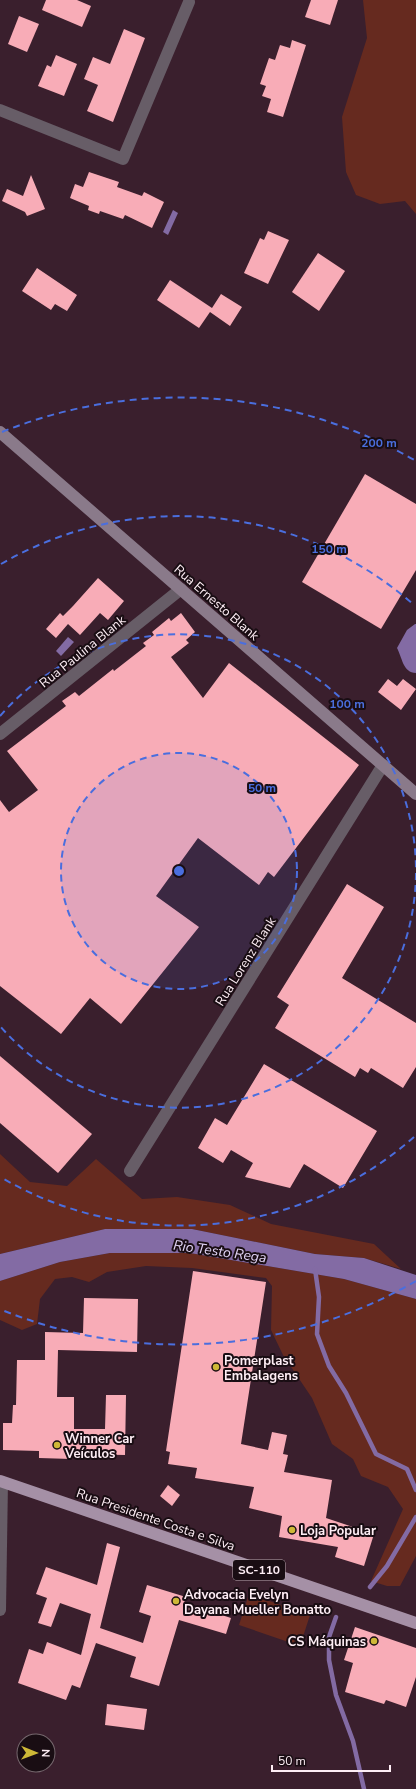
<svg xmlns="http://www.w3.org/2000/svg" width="416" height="1789" font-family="'Nunito Sans',sans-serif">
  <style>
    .green { fill: #662a1f }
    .water { fill: #836ba4 }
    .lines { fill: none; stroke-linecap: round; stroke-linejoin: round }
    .stream { stroke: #836ba4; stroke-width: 4.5 }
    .building { fill: #f8acb7 }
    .street { stroke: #675d67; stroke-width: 12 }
    .secondary { stroke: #8a7a8a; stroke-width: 12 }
    .primary { stroke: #a590a6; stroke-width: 12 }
    .ring { fill: none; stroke: #4a6ede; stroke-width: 2; stroke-dasharray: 7 5 }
    .poi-dot { fill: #ceb837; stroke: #190d13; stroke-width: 1.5 }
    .labels { text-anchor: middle; stroke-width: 4; stroke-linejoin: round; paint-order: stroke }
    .shield { fill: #190d13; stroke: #b9aab1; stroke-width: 1 }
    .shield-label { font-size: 12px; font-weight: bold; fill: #feeef5 }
    .street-label { font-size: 13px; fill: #feeef5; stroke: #190d13 }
    .poi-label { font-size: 13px; font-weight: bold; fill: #feeef5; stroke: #190d13; text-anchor: start }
    .water-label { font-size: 14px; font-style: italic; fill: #e1d4f5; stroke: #190d13 }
    .centre { fill: #4a6ede; stroke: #190d13; stroke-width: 2 }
    .ring-label { font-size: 12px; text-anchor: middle; font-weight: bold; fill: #4a6ede; stroke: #190d13; stroke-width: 4; stroke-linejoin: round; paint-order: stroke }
  </style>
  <rect width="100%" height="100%" fill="#3a1f2d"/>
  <g class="green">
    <polygon points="363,0 416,0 416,214 405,201 380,204 356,195 346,172 342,117 367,38"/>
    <polygon points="0,1154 30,1182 67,1186 96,1159 142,1199 177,1197 230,1205 271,1224 374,1244 401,1269 364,1258 315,1254 192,1229 105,1229 0,1254"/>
    <polygon points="110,1253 190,1253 344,1279 416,1299 416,1556 400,1586 387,1586 371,1581 403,1509 388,1487 361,1476 353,1459 332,1444 312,1398 283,1355 271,1330 272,1286 266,1278 192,1268 146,1266 107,1272 89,1282 72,1277 55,1279 40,1299 37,1324 22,1330 0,1320 0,1281 60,1262"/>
    <polygon points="249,1594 310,1615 300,1646 239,1625"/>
  </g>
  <g class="water">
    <polygon points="173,210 178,213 168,235 163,232"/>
    <path d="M415 624H416V673C403 673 402 657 397 648L407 630Z"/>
    <polygon points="68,637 74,642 61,656 56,651"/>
    <polygon points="105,1229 192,1229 315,1254 364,1258 416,1275 416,1299 344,1279 190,1253 110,1253 60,1262 0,1281 0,1254"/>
  </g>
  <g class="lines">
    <g class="stream">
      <polyline points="315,1269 319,1297 317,1334 329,1366 346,1393 376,1454 407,1469 416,1490"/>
      <polyline points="370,1587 387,1566 416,1517"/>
      <polyline points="336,1617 329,1637 329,1660 336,1695 353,1741 364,1789"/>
    </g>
  </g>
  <g class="building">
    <polygon points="46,0 77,0 91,6 82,27 42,10"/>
    <polygon points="311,0 338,0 330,25 305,17"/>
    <polygon points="19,16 39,24 27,52 8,44"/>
    <polygon points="124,29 145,38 113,122 87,111 98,85 84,79 93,57 110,64"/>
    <polygon points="292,40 306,45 283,117 267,112 271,99 262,96 266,86 260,84 269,58 275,60 280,45 290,48"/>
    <polygon points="56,55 77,64 64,96 38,86 47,65 51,67"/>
    <polygon points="89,172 119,182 117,187 142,196 144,192 164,202 152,228 125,215 123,219 100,211 99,214 88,210 89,206 70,198 75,184 83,187"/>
    <polygon points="31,175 45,209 27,216 25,212 2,201 7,189 23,196"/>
    <polygon points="268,231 289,240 268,284 244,273 260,238 264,240"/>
    <polygon points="318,253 345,271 319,311 292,292"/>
    <polygon points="37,268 77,295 67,311 55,304 51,310 22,291"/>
    <polygon points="170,280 212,308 221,294 242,307 230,326 210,312 199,328 157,300"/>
    <polygon points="365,474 416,504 416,570 381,629 302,582"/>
    <polygon points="98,578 124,601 108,620 100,613 80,635 68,624 56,638 46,629 60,613 63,616 73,606"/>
    <polygon points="181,613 195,632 186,640 189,643 171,657 203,698 229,663 359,765 274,877 268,872 259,885 198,838 156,896 199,927 121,1024 90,998 61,1034 0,986 0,800 9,812 38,790 7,751 66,706 62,701 75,692 79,696 113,669 114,671 146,646 143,643 154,635 152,632 169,618 171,621"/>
    <polygon points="388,679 397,686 403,679 416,689 401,710 378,692"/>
    <polygon points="347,884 384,907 342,978 416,1023 416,1067 403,1088 371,1068 368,1073 360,1068 355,1077 275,1028 289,1005 277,997"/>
    <polygon points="0,1056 92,1134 58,1173 0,1123"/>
    <polygon points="264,1064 377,1131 343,1188 304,1164 290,1188 245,1177 253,1163 231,1150 223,1163 198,1148 215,1118 227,1125"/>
    <polygon points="193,1271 266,1282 241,1444 268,1450 272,1432 287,1435 283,1454 288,1455 284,1472 332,1480 326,1518 374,1534 364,1566 335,1557 338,1547 279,1537 282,1516 249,1508 254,1487 195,1478 197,1468 168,1464 170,1452 166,1451"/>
    <polygon points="84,1298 138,1299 137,1352 58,1350 57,1397 74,1397 74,1429 105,1429 106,1395 126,1395 125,1455 71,1454 71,1459 39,1458 39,1451 3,1450 3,1423 12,1423 13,1405 16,1405 17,1360 45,1360 45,1332 83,1333"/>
    <polygon points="168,1485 180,1495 172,1506 160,1496"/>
    <polygon points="107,1543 120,1547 100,1628 143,1643 151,1616 139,1612 147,1585 186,1597 184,1603 231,1618 226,1634 179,1620 159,1686 130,1677 136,1657 96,1643 80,1688 72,1685 66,1700 18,1683 29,1649 43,1654 47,1642 81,1655 91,1614 60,1603 51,1627 38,1623 47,1598 36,1594 46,1567 97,1585"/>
    <polygon points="355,1627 416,1648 416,1677 406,1707 386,1700 384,1704 345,1692 353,1663 344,1660"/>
    <polygon points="107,1704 147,1709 144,1730 105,1725"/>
  </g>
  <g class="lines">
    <g class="street">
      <polyline points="0,110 123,159 189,2"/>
      <polyline points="0,734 181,589"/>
      <polyline points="130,1171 383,765"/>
      <polyline points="0,1610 2,1482"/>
    </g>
    <polyline class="secondary" points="0,432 416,794"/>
    <polyline class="primary" points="0,1481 416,1623"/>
  </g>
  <circle cx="179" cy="871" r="118" fill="#4a6ede" fill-opacity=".12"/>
  <g class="ring">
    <circle cx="179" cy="871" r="118"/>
    <path d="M416 873A237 237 0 0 1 0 1026M0 716A237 237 0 0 1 416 869"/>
    <path d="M414 1137A355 355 0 0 1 2 1178M1 564A355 355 0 0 1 414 605"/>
    <path d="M416 1281A473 473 0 0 1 2 1310M2 432A473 473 0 0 1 416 461"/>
  </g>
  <g class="poi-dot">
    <circle cx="216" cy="1367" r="4"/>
    <circle cx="57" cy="1445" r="4"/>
    <circle cx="292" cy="1530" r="4"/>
    <circle cx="176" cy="1601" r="4"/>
    <circle cx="374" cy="1641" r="4"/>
  </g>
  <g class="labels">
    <rect class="shield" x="233" y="1560" width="52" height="20" rx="3"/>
    <g class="shield-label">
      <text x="259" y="1574">SC-110</text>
    </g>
    <g class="street-label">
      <text transform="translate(217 602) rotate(41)" y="5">Rua Ernesto Blank</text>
      <text transform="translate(82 651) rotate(-39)" y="5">Rua Paulina Blank</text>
      <text transform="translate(245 961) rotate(-58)" y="5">Rua Lorenz Blank</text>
      <text transform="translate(156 1519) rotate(19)" y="5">Rua Presidente Costa e Silva</text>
    </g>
    <g class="poi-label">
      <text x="224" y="1365">Pomerplast<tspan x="224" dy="15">Embalagens</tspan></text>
      <text x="65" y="1443">Winner Car<tspan x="65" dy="15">Veículos</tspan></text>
      <text x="300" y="1535">Loja Popular</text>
      <text x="184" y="1599">Advocacia Evelyn<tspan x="184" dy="15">Dayana Mueller Bonatto</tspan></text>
      <text x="366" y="1646" text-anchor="end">CS Máquinas</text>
    </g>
    <g class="water-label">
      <text transform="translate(220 1251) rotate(8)" y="5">Rio Testo Rega</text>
    </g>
  </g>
  <circle cx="179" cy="871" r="6" class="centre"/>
  <g class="ring-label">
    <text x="379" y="447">200 m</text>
    <text x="329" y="553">150 m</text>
    <text x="347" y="708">100 m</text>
    <text x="262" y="792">50 m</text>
  </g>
  <g transform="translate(36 1753) rotate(91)"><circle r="19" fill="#190d13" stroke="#75676d"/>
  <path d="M0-3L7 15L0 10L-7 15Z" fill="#ceb837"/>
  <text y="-6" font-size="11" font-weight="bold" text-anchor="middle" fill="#feeef5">N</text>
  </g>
  <path d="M272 1765v6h118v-6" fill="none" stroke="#feeef5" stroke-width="2"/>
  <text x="278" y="1765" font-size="12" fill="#feeef5" stroke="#190d13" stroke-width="3" paint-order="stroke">50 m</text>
</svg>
